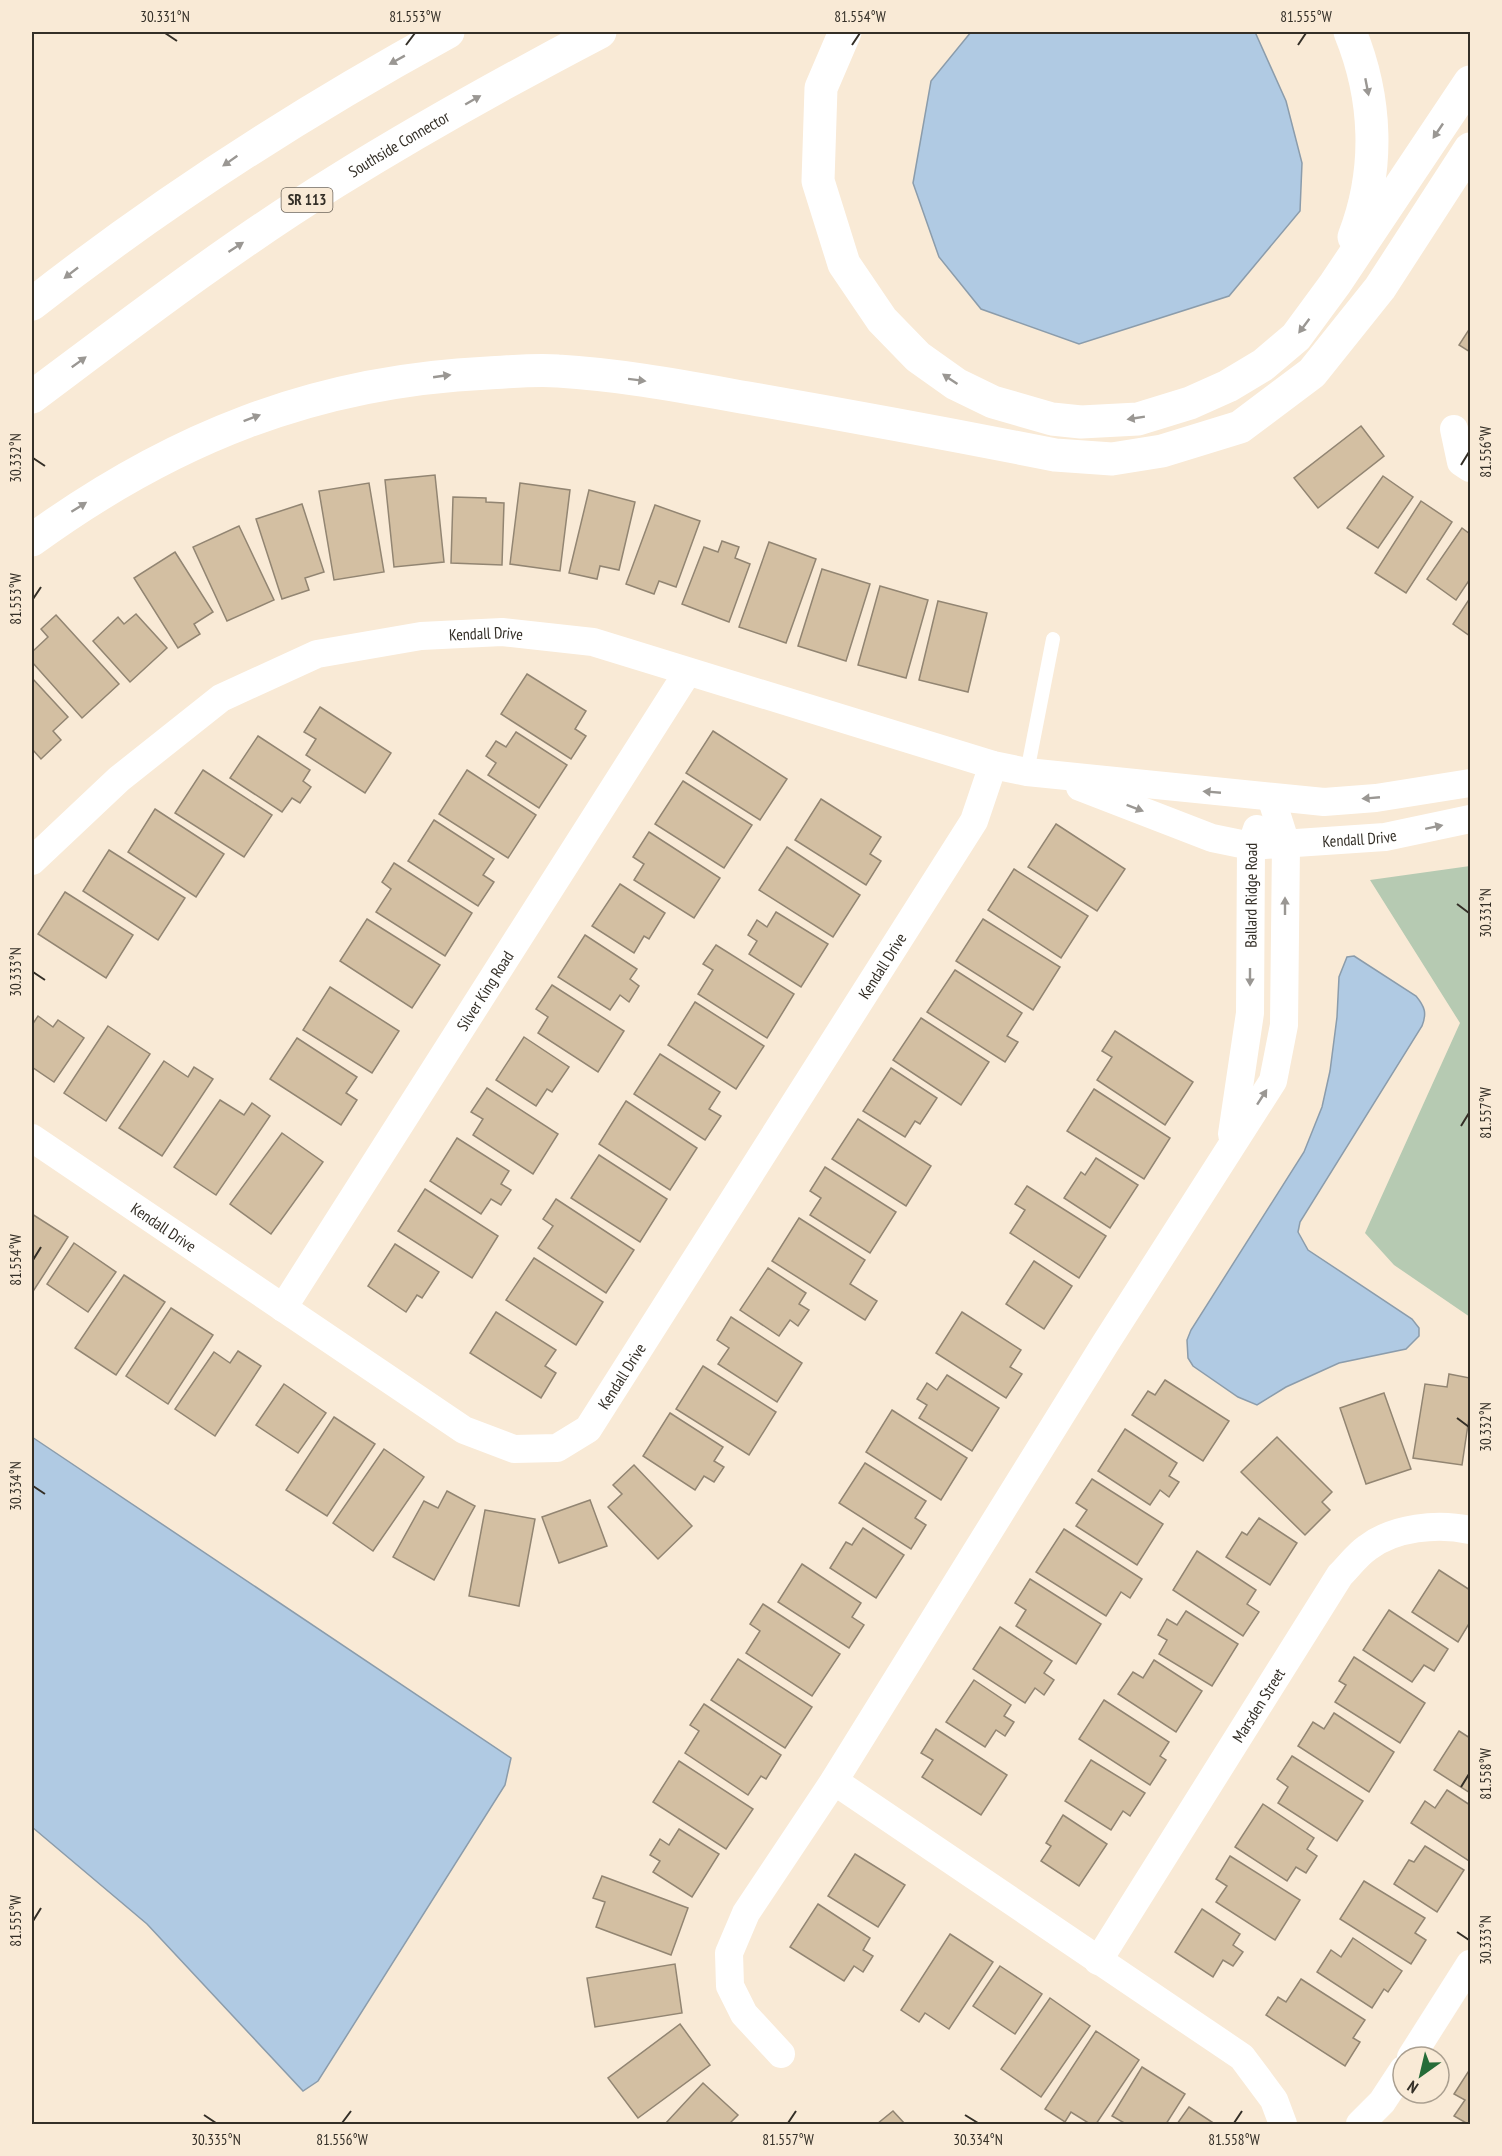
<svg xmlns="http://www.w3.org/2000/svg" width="1502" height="2156" font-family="'PT Sans Narrow',sans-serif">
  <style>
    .green { fill: #b6cab2 }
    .water { fill: #b0cae3; stroke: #8b9cab; stroke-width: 1.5 }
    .building { fill: #d3bfa2; stroke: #928572; stroke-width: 1.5 }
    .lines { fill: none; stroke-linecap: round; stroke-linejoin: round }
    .service { stroke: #fff; stroke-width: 14 }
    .minor { stroke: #fff; stroke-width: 28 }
    .tertiary { stroke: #fff; stroke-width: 33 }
    .motorway { stroke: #fff; stroke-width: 33 }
    .oneway { fill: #9a9793 }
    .ticks { fill: none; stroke: #342f27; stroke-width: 2 }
    .labels { text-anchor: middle; stroke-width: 5; stroke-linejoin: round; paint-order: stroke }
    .shield { fill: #f9ead6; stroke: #6f675c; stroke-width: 1.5 }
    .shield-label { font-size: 15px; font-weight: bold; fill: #342f27 }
    .street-label { font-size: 16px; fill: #342f27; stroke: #f9ead6 }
    .neatline { fill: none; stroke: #342f27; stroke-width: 2 }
    .ticks-label { font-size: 15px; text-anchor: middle; fill: #342f27 }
  </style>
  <rect width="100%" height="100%" fill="#f9ead6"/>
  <polygon class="green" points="1470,866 1470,1317 1394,1265 1365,1233 1460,1023 1370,880"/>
  <g class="water">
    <polygon points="971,32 1255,32 1286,101 1302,163 1300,211 1229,296 1079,344 981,309 939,257 913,183 931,81"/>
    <path d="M1354 956 1416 996C1425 1007 1427 1013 1422 1026L1300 1222 1298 1232 1308 1250 1412 1319 1419 1328V1336L1406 1349 1339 1363 1286 1387 1257 1405 1238 1397 1193 1366 1188 1358 1187 1340 1191 1330 1304 1152 1322 1107 1330 1071 1337 1017 1339 977 1347 957Z"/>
    <polygon points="32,1437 511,1758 505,1785 318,2081 303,2091 147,1924 32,1827"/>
  </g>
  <g class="building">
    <polygon points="1470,328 1470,352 1459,345"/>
    <polygon points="1361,426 1384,456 1318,508 1294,478"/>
    <polygon points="435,475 444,562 394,567 385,480"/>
    <polygon points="1383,476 1413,497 1378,548 1347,528"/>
    <polygon points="369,483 384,572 334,580 319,491"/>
    <polygon points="520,483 570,490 560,571 510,564"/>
    <polygon points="589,490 635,502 619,570 600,566 597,579 569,573"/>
    <polygon points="453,497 486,498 486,502 504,503 502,565 451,563"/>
    <polygon points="1421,501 1452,522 1406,593 1375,573"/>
    <polygon points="302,504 324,572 305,578 309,590 282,599 256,519"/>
    <polygon points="655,505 700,521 676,587 659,581 654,594 626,584"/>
    <polygon points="239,526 274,600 227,621 193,547"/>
    <polygon points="1462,528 1470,534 1470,579 1456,600 1427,579"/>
    <polygon points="722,541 739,547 735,558 750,564 729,622 682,604 704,547 718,552"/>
    <polygon points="769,542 816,559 786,643 739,627"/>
    <polygon points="175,552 213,612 194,624 200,634 178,648 134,578"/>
    <polygon points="822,569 870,584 846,661 798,646"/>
    <polygon points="880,586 928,600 906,678 858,665"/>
    <polygon points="1470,598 1470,636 1453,624"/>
    <polygon points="938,601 987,613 968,692 919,680"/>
    <polygon points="136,614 167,648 130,682 93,641 118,617 124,624"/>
    <polygon points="56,615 119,684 82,718 32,662 32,652 48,637 41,629"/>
    <polygon points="527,674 586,711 575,729 586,736 571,759 501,714"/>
    <polygon points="32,678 68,717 53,731 61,740 41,759 32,749"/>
    <polygon points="320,707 391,753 365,793 306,755 316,739 304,732"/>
    <polygon points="713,731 787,779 760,820 686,773"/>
    <polygon points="516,732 567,765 539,808 488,775 496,763 486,756 496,741 506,747"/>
    <polygon points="258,736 310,770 303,781 311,787 300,803 292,798 282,812 230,778"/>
    <polygon points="203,770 272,815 244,857 175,813"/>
    <polygon points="467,770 536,815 508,858 439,814"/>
    <polygon points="683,781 752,825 724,868 655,824"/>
    <polygon points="821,799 881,837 870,854 881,861 866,885 795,840"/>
    <polygon points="155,809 224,854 196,897 128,852"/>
    <polygon points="434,820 494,859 483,875 494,882 478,906 408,861"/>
    <polygon points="1056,824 1125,869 1097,911 1028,867"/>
    <polygon points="649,832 720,878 694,918 634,880 644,864 633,857"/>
    <polygon points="787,847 860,895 833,937 759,890"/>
    <polygon points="109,850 185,898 158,940 83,891"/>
    <polygon points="394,863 472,913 445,956 376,912 391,889 382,882"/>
    <polygon points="1014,869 1088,916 1061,958 988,910"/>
    <polygon points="620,884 665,913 649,939 644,936 634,953 592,926"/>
    <polygon points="65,892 133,935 106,978 38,934"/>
    <polygon points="776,912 828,944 801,987 749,954 757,941 748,935 757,920 767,927"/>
    <polygon points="367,919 440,965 412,1008 340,961"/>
    <polygon points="983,919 1060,967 1033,1010 956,961"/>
    <polygon points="585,935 637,969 630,979 639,986 629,1002 620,995 610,1010 558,977"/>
    <polygon points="716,945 794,994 767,1038 698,994 713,970 703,964"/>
    <polygon points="955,970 1022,1013 1007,1036 1018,1042 1005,1062 927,1012"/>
    <polygon points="552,985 624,1031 598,1072 538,1033 548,1017 536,1009"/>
    <polygon points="330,987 399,1031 372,1073 303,1030"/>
    <polygon points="695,1002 764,1046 736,1089 668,1045"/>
    <polygon points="38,1016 53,1027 58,1020 84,1038 54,1082 32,1067 32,1025"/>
    <polygon points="921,1018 989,1062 961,1105 893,1060"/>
    <polygon points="108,1026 150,1054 106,1121 64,1093"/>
    <polygon points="1115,1031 1193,1082 1165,1125 1097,1080 1112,1057 1102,1051"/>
    <polygon points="524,1037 569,1067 552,1092 547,1089 536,1106 496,1080"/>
    <polygon points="297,1038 357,1077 346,1093 357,1100 341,1125 270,1079"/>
    <polygon points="660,1054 720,1092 709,1109 721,1116 705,1140 634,1094"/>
    <polygon points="164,1061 188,1077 194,1067 213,1079 162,1156 119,1128"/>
    <polygon points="891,1068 937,1098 920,1124 915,1121 905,1137 863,1111"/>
    <polygon points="487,1088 558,1134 533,1174 473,1135 483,1119 471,1112"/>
    <polygon points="1094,1089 1170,1138 1144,1179 1067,1131"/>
    <polygon points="220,1100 244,1115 252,1103 270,1116 216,1195 174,1167"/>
    <polygon points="626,1101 697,1148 670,1190 599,1144"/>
    <polygon points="858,1119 931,1166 906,1206 832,1159"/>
    <polygon points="282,1133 323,1162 271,1234 230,1204"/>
    <polygon points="457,1138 509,1171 501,1184 511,1190 501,1205 491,1199 481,1214 430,1181"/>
    <polygon points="599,1155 667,1199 640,1242 571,1198"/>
    <polygon points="1096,1158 1138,1185 1110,1228 1064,1198 1081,1172 1085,1175"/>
    <polygon points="825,1167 896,1212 870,1253 810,1215 821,1198 810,1191"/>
    <polygon points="1027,1186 1106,1236 1079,1278 1010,1233 1025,1210 1015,1204"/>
    <polygon points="425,1189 498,1236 472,1278 398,1231"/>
    <polygon points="556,1199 634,1250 606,1293 538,1248 553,1226 543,1219"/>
    <polygon points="32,1214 68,1237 32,1293"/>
    <polygon points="799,1218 865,1260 850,1284 877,1301 865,1320 772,1261"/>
    <polygon points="74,1243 116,1272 88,1312 47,1284"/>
    <polygon points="395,1244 439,1272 422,1298 417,1295 406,1312 368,1286"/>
    <polygon points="534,1258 603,1302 576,1345 506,1300"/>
    <polygon points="1034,1261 1072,1286 1044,1329 1006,1304"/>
    <polygon points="768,1268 806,1293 799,1304 809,1310 798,1326 790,1320 779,1336 740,1310"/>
    <polygon points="124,1275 165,1302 116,1375 75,1348"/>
    <polygon points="171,1308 213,1335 168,1404 126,1376"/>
    <polygon points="496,1312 556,1350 545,1366 556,1373 541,1398 470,1353"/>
    <polygon points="962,1312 1021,1350 1010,1367 1022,1374 1006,1398 936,1353"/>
    <polygon points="731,1317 802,1363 777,1402 718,1364 729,1348 717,1340"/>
    <polygon points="238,1351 261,1366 215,1436 175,1409 214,1352 230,1363"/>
    <polygon points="703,1366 776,1412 749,1455 676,1409"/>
    <polygon points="1449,1374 1470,1378 1470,1411 1462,1465 1413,1458 1425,1384 1447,1387"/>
    <polygon points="947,1375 999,1408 972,1451 919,1418 927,1405 917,1399 927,1383 937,1390"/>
    <polygon points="1165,1380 1229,1421 1203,1461 1132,1415 1148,1391 1155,1395"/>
    <polygon points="284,1384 326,1413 298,1453 256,1425"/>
    <polygon points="1384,1393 1411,1469 1366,1484 1340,1408"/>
    <polygon points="892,1410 967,1458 941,1500 866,1452"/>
    <polygon points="670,1413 723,1447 714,1461 724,1467 714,1482 704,1476 695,1490 643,1456"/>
    <polygon points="334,1417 375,1444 327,1516 286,1490"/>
    <polygon points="1125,1429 1177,1463 1169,1476 1179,1482 1169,1497 1160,1490 1150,1505 1098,1471"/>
    <polygon points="1277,1437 1332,1492 1322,1502 1330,1510 1305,1535 1241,1472"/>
    <polygon points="384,1449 424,1477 373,1551 333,1523"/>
    <polygon points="865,1463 926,1501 915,1518 926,1525 911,1549 839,1503"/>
    <polygon points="634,1465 692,1526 658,1559 608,1507 622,1494 613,1485"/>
    <polygon points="1092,1479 1163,1524 1137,1565 1076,1526 1087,1510 1076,1503"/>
    <polygon points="447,1491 475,1506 434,1580 393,1557 424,1501 438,1508"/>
    <polygon points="590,1500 607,1546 559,1563 542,1517"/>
    <polygon points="485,1510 535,1519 519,1606 469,1596"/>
    <polygon points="1259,1518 1297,1543 1270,1585 1226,1557 1242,1532 1247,1535"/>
    <polygon points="863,1528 904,1555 876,1598 830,1568 846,1542 852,1545"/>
    <polygon points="1064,1529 1142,1579 1130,1598 1121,1592 1106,1616 1036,1572"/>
    <polygon points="1197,1551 1256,1590 1247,1604 1259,1612 1243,1636 1173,1590"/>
    <polygon points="802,1564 861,1603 852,1617 864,1625 849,1648 778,1602"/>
    <polygon points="1439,1570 1470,1590 1470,1622 1458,1642 1412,1612"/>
    <polygon points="1030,1579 1101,1624 1076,1664 1016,1626 1026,1610 1015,1603"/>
    <polygon points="763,1604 840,1654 812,1696 746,1653 760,1631 750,1624"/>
    <polygon points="1389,1610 1448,1649 1434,1671 1424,1665 1412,1682 1363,1650"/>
    <polygon points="1186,1611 1238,1644 1212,1686 1159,1654 1167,1640 1158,1635 1167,1619 1177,1625"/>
    <polygon points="1000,1627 1052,1661 1044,1673 1054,1680 1044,1695 1035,1688 1025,1703 973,1669"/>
    <polygon points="1354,1657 1425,1703 1400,1743 1335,1702 1346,1685 1339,1681"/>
    <polygon points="738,1659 812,1707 785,1748 711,1700"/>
    <polygon points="1154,1660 1202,1691 1176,1732 1118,1694 1133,1672 1143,1678"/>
    <polygon points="974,1680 1011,1705 1004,1716 1014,1722 1005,1736 996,1730 985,1747 946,1722"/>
    <polygon points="1104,1700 1169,1742 1160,1756 1166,1760 1150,1785 1079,1739"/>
    <polygon points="704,1704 781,1755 766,1779 761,1776 748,1795 685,1753 699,1731 690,1725"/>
    <polygon points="1334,1713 1394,1752 1369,1792 1298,1746 1313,1722 1324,1729"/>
    <polygon points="936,1729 1007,1775 981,1815 922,1777 933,1760 921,1753"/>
    <polygon points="1459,1731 1470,1738 1470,1793 1434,1770"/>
    <polygon points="1292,1756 1363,1801 1337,1841 1278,1803 1288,1787 1277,1779"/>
    <polygon points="1091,1760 1145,1793 1130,1816 1123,1811 1111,1830 1065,1801"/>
    <polygon points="679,1761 753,1809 726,1849 653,1802"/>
    <polygon points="1447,1790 1470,1805 1469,1861 1411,1823 1425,1801 1435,1808"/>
    <polygon points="1263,1804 1314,1838 1307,1849 1317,1856 1306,1873 1296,1867 1287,1881 1235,1847"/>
    <polygon points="1063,1815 1107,1844 1079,1886 1041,1861 1051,1846 1046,1843"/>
    <polygon points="679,1829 719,1854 692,1897 653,1872 660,1861 650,1855 660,1839 669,1845"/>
    <polygon points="1425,1846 1464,1870 1437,1912 1394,1884 1409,1860 1414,1862"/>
    <polygon points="855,1854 905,1885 878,1927 828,1896"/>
    <polygon points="1230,1856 1300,1900 1275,1940 1216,1902 1227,1886 1216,1879"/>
    <polygon points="602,1876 688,1908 671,1955 596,1927 605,1902 593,1898"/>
    <polygon points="1364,1881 1425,1918 1415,1933 1426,1940 1411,1964 1340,1919"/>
    <polygon points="818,1904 870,1938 863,1950 873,1956 863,1972 854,1966 844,1981 790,1947"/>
    <polygon points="1202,1909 1240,1934 1233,1945 1243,1952 1233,1966 1223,1960 1213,1977 1175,1952"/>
    <polygon points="950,1934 993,1962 949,2029 925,2013 919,2022 901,2010"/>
    <polygon points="1353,1938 1402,1971 1388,1992 1384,1989 1372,2008 1317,1972 1331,1950 1341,1957"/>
    <polygon points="675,1964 682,2013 595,2027 587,1978"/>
    <polygon points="1000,1966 1042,1994 1015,2034 973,2006"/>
    <polygon points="1301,1979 1365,2020 1353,2038 1360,2042 1345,2066 1266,2015 1278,1997 1286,2002"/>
    <polygon points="1050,1998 1090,2026 1041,2097 1001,2069"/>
    <polygon points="680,2024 710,2065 638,2118 608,2078"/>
    <polygon points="1096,2031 1139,2060 1096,2124 1090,2124 1071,2112 1065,2122 1045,2109"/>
    <polygon points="1142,2067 1185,2094 1166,2124 1126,2124 1112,2116"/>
    <polygon points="1470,2069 1470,2124 1468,2124 1454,2116 1465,2100 1454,2094"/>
    <polygon points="703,2083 738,2115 729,2124 665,2124"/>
    <polygon points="1189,2107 1215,2124 1177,2124"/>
    <polygon points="893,2111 905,2124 877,2124"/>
  </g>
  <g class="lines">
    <polyline class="service" points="1027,772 1053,639"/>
    <g class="minor">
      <polyline points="1454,429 1461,462 1470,468"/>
      <path id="s1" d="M1080 787 1212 838 1251 846 1385 837 1470 819"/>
      <path id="s2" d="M32 861 119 779 221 698 317 654 421 636 502 632 593 642 993 765 1027 772 1324 802 1376 798 1470 783"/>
      <path id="s3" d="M1232 1134 1250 1013 1251 846 1257 829"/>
      <path id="s4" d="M32 1138 464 1430 514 1449 557 1448 588 1429 974 821 993 765"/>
      <path id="s5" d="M283 1308 687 673"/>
      <polyline points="834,1781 1242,2057 1274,2100 1283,2124"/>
      <path id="s6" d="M1098 1961 1340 1575C1349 1566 1357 1555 1367 1548 1394 1527 1438 1523 1470 1530"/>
      <polyline points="781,2054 744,2014 730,1986 729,1953 746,1913 834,1781 1105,1344 1273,1081 1284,1025 1286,844 1271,797"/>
      <polyline points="1411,2057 1470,1964"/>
      <polyline points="1360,2124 1382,2102 1403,2070"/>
    </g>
    <path class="tertiary" d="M32 540C171 439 314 381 488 373 511 372 535 369 558 371 627 375 696 389 765 401 862 418 959 436 1055 455L1112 459 1162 451 1240 427 1312 373 1380 288 1470 149"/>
    <g class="motorway">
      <polyline points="845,32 821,88 818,181 844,264 882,320 918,357 956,384 993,402 1052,419 1081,422 1138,419 1190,403 1228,386 1263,365 1296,337 1335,284 1470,82"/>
      <path d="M1350 32C1377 98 1380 170 1354 237"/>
      <path d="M32 304C163 201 302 112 448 32"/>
      <path id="s7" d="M32 397C131 323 230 247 335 182 422 128 510 79 600 32"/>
    </g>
  </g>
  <defs><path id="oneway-solid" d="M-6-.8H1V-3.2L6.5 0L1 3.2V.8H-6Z" transform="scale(1.5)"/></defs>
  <g class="oneway">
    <use href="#oneway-solid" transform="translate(397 60) rotate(151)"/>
    <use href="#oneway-solid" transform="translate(1367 87) rotate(79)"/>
    <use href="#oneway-solid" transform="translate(473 100) rotate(-30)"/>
    <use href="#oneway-solid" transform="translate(1438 131) rotate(124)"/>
    <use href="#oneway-solid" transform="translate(230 161) rotate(145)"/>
    <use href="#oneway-solid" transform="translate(236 247) rotate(-33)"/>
    <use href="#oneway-solid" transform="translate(71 273) rotate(142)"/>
    <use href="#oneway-solid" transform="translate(1304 326) rotate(127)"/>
    <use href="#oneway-solid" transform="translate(79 362) rotate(-36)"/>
    <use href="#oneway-solid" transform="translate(442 376) rotate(-8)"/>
    <use href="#oneway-solid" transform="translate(950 379) rotate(-146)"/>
    <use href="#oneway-solid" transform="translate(637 380) rotate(7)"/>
    <use href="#oneway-solid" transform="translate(252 418) rotate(-21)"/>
    <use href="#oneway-solid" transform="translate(1136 418) rotate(171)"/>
    <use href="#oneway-solid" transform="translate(79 507) rotate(-32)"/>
    <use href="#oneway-solid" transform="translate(1212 792) rotate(-175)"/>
    <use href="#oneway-solid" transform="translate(1371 798) rotate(175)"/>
    <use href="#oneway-solid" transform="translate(1135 808) rotate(21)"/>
    <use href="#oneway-solid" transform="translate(1434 827) rotate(-12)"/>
    <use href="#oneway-solid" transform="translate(1285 906) rotate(-90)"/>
    <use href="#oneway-solid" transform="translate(1250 977) rotate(90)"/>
    <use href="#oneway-solid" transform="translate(1262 1097) rotate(-57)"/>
  </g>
  <path class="ticks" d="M165 33 177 41M406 45 415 33M852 45 860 33M1298 45 1306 33M33 458 45 466M1461 465 1469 452M33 599 41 587M1457 904 1469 913M33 972 45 980M1461 1126 1469 1113M33 1260 41 1247M1457 1418 1469 1427M33 1486 45 1494M1461 1787 1469 1774M33 1921 41 1908M1457 1932 1469 1940M204 2115 216 2123M965 2115 978 2123M342 2123 351 2111M788 2123 796 2111M1234 2123 1242 2111"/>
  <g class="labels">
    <rect class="shield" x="281.5" y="188" width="51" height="24" rx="4.5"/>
    <g class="shield-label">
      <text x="307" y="205">SR 113</text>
    </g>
    <g class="street-label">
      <text dy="6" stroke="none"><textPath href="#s7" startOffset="446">Southside Connector</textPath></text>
      <text dy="6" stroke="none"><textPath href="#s2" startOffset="526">Kendall Drive</textPath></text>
      <text dy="6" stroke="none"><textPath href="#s1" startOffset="290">Kendall Drive</textPath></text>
      <text dy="6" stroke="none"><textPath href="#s3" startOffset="240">Ballard Ridge Road</textPath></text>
      <text dy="6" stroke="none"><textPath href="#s4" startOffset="1203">Kendall Drive</textPath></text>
      <text dy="6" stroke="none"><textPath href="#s5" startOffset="376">Silver King Road</textPath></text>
      <text dy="6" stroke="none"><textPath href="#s4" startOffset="159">Kendall Drive</textPath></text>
      <text dy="6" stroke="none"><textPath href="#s4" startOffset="717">Kendall Drive</textPath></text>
      <text dy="6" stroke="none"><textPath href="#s6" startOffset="302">Marsden Street</textPath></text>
    </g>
  </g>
  <rect width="1502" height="2156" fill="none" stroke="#f9ead6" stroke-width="66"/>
  <g transform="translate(1421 2075) rotate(214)"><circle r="28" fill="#f9ead6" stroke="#aa9f90" stroke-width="1.5"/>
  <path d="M0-4.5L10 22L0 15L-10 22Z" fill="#266c38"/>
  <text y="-9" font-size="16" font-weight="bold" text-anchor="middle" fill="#342f27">N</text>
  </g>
  <rect x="33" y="33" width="1436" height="2090" class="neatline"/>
  <g class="ticks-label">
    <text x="165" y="22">30.331°N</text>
    <text x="415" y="22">81.553°W</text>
    <text x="860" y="22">81.554°W</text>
    <text x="1306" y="22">81.555°W</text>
    <text transform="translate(1486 452) rotate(-90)" y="5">81.556°W</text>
    <text transform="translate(16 458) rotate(-90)" y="5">30.332°N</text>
    <text transform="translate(16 599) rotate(-90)" y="5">81.553°W</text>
    <text transform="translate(1486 913) rotate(-90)" y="5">30.331°N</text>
    <text transform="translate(16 972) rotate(-90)" y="5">30.333°N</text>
    <text transform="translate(1486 1113) rotate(-90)" y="5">81.557°W</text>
    <text transform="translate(16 1260) rotate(-90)" y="5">81.554°W</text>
    <text transform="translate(1486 1427) rotate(-90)" y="5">30.332°N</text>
    <text transform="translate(16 1486) rotate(-90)" y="5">30.334°N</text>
    <text transform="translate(1486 1774) rotate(-90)" y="5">81.558°W</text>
    <text transform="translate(16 1921) rotate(-90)" y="5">81.555°W</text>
    <text transform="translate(1486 1940) rotate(-90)" y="5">30.333°N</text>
    <text x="216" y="2145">30.335°N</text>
    <text x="342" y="2145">81.556°W</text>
    <text x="788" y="2145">81.557°W</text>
    <text x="978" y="2145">30.334°N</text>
    <text x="1234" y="2145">81.558°W</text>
  </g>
</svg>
